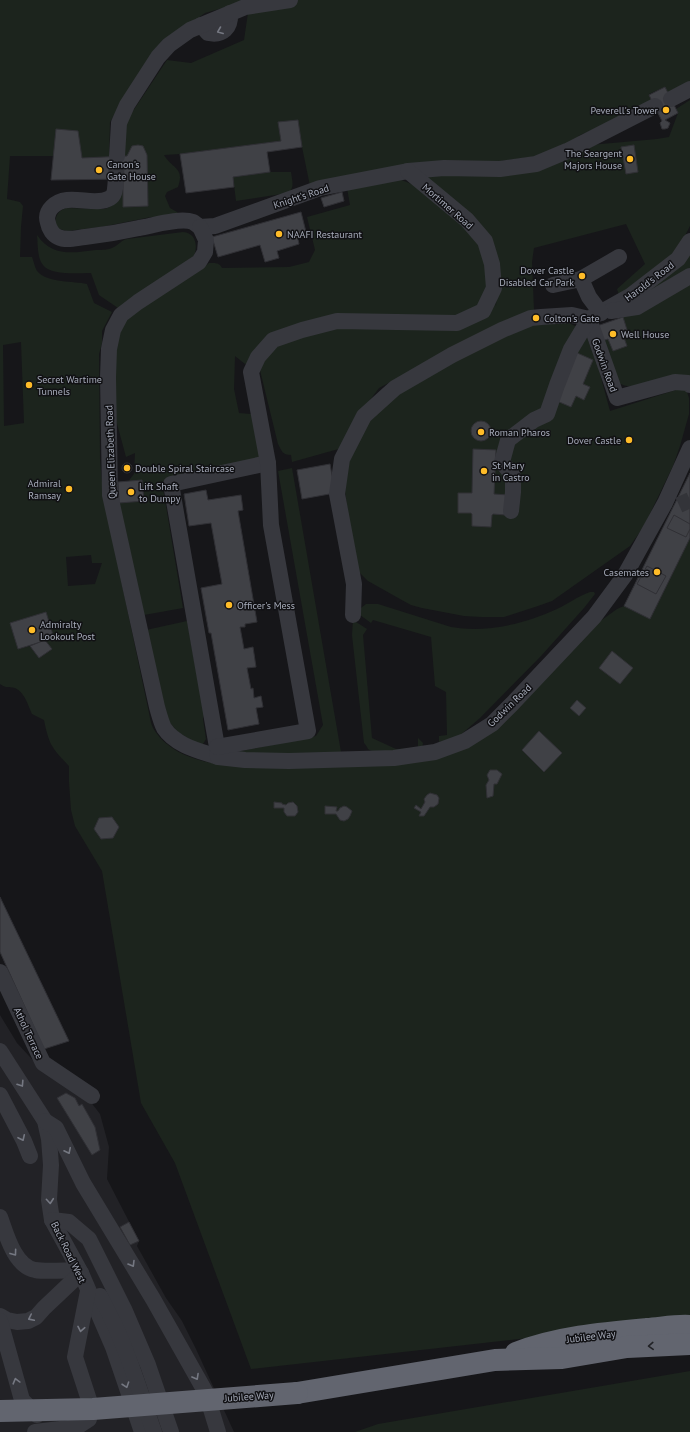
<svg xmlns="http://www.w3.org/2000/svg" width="690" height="1432" font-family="'PT Sans',sans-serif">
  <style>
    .built { fill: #222226 }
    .green { fill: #1c241d; fill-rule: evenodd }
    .building { fill: #404146; stroke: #303035 }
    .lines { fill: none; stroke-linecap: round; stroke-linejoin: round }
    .minor-tunnel { stroke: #333439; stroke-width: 16; stroke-dasharray: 16 8; stroke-linecap: butt }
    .minor { stroke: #37383e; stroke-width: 16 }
    .highway { stroke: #62656f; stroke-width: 22 }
    .highway-bridge { stroke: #62656f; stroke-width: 22 }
    .oneway { stroke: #757882 }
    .oneway2 { stroke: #212226 }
    .poi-dot { fill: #ffbc28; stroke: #111114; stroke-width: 1.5 }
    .labels { text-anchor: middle; stroke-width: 3; stroke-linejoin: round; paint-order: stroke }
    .poi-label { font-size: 10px; fill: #a7acba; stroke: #111114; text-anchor: start }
    .street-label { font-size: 10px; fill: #a7acba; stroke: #111114 }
  </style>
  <rect width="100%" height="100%" fill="#161619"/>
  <polygon class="built" points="0,1015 17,1043 41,1069 90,1101 100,1114 109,1147 107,1179 139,1241 137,1246 166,1298 182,1321 196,1349 234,1432 0,1432"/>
  <g class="green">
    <path d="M0 0H251L205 13 155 49 110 122 109 157 82 158 52 156H10L7 199 20 202 23 206 21 227 20 257H32C34 262 35 269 38 272 48 283 74 281 87 284L94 303 112 312 102 331V343L99 354 100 459 103 494 149 713C150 718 151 724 153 728 165 749 190 759 212 763L450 752 581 635 617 609 624 606 650 619 690 538V1320L251 1369 175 1163 141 1103 102 871 75 826 71 810 69 782V766C52 748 49 745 44 720L32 714C28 706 25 692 15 688 8 686 7 689 0 684ZM21 342 24 423 4 426 3 345ZM91 555 92 563H102L95 584 68 586 66 557ZM46 612 54 637 45 640 52 649 39 658 30 646 18 649 10 623ZM112 817 119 827 113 838 101 839 94 829 99 818Z"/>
    <path d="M290 0H690V83L668 93 665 87 649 94 652 101 616 120 578 136 590 134 554 154 310 186 302 147 298 120 278 123 281 141 180 154 164 155C172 169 185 167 178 187L167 192 165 196 170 208 177 212 179 215 159 218 151 217 101 227 67 231 59 229 56 227C55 217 56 212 66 208L105 209C128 202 128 166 132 146L127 156H124L125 123 167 60 191 63 244 40 249 6Z"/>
    <path d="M690 100V226L675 255 620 298 617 289 645 264 626 224 534 248 532 262 534 310 530 311 491 329 379 388 356 419 342 448 292 462 291 455C282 455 282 451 278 444L258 362 245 364 235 356 234 389 239 413 251 414 254 421 262 462 162 482 183 608 144 615 119 503 144 501 142 480 129 481 130 479 134 474 135 453 126 457 116 420 115 353 117 337 121 328 130 316 202 269 209 263C215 263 219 262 222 268L289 267 309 262 315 250 307 217 350 205 347 188 394 178 399 179 414 185 465 224 480 245 488 270 496 306 498 267 492 254 488 240 471 219 416 175 488 173 532 170 562 160 590 145 657 139 669 137 678 113 676 109Z"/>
    <path d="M270 172H291C292 180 295 188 288 193L236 201 233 177Z"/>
    <path d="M183 232C196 233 198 246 194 256L118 308 99 295 91 273C79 273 51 276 43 265 37 258 38 244 37 235 52 257 72 253 96 250 102 250 109 250 114 247 119 245 121 240 127 239Z"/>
    <polygon points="690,252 690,268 635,301"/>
    <path d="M690 284V380C674 382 624 395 615 379 610 372 605 351 602 341L608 339 613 351 627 346 623 335 628 333 623 317Z"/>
    <polygon points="569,323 577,327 586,335 597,363 610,411 682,388 686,389 689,398 689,414 680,446 673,466 644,526 630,546 552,601 538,606 504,617 482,617 464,616 422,608 411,605 400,599 368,581 359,572 352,545 345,491 348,465 357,438 379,407 447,363 532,325"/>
    <polygon points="292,468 341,752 340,754 226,754 316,736 323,725 278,471"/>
    <path d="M590 592H594L595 594 584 608 541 656 480 718 458 737 439 742V736L447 735 446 692 435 686 431 637 373 620 371 623 356 612 366 604H378L451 627C486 633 525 624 557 609 568 604 578 596 590 592Z"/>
    <path d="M353 620 367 629 363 635 372 738 396 749 418 748V738L423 743 422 748C410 751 378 757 368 749 367 747 366 745 364 743L352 635Z"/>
    <polygon points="187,621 204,715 203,719 206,739 203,744 198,745 178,732 170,723 164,710 146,630"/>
    <polygon points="690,1371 690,1432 355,1432 378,1424"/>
  </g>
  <g class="building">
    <polygon points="665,87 678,113 665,120 670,123 668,128 665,129 662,129 660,123 662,121 649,95"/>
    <polygon points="298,120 302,147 267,152 270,172 233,177 234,187 186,193 180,154 281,141 278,122"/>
    <polygon points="56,129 78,131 82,158 127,156 132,146 138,145 143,146 147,155 148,206 123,207 123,179 51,180"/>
    <polygon points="634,145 638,172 626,174 621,147"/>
    <polygon points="342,192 344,201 324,207 321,198"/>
    <polygon points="301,212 306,232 297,235 299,244 277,251 279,258 265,262 260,245 218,257 212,237"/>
    <polygon points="623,317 628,333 623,335 627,346 613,351 608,339 602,341 597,326"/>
    <polygon points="575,352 593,360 583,384 590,387 584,400 576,396 571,407 557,401"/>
    <circle cx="481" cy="431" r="10"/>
    <polygon points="473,449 496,450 494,494 508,495 506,515 493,514 492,515 491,527 472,526 472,514 471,513 458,513 458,493 472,493"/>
    <circle cx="127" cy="468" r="5"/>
    <polygon points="330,464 335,493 302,499 297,470"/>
    <polygon points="690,473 690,538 650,619 624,606"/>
    <polygon points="142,480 144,501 119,503 118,482"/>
    <polygon points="206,490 208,500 241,495 243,510 238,511 257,622 245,624 245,627 240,627 244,649 253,647 256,667 247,668 251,689 253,688 254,698 261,696 263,707 256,708 259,724 228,730 211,633 209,633 201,588 222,584 211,523 189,526 184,494"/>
    <polygon points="674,515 690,524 690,529 686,537 667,528"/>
    <polygon points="647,566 666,576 656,594 637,584"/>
    <polygon points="46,612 54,638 18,649 10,623"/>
    <polygon points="45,640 52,649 39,658 30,646"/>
    <polygon points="612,651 633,668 620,684 599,668"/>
    <polygon points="577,700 586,708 579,716 570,708"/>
    <polygon points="539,731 562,753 544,772 522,750"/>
    <polygon points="490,770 497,770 502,774 497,784 494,784 493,796 487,798 486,785 489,780 487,775"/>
    <polygon points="430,793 437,795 439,798 438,804 434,807 430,807 424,816 419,816 421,812 414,808 416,805 421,809 425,802 424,799 427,795"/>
    <polygon points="274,802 282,803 282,804 286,805 288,803 293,802 297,806 298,812 295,816 287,816 284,812 284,808 274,808"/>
    <polygon points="325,806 337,807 336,811 338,811 340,808 344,806 347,807 352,811 350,816 348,819 344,821 340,820 336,814 325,814"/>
    <polygon points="112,817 119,827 113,838 101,839 94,829 99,818"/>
    <polygon points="0,897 69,1041 44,1049 0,952"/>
    <polygon points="66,1093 75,1098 79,1106 82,1104 95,1127 100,1150 92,1155 57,1098"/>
    <polygon points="129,1222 139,1241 130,1245 120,1227"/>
  </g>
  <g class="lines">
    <g class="minor-tunnel">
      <polyline points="116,179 117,156"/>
      <polyline points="679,505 690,500"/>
    </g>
    <g class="minor">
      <path d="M201 25 208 33C223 36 231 28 230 13"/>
      <polyline points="671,99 690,89"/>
      <polyline points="117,156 119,123 127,105 158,57 169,45 190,30 245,7 290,0"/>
      <path d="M116 179C115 185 116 195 110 198 94 208 68 191 52 207 47 212 46 217 48 223 49 229 53 235 58 237 66 241 76 238 85 237 103 235 121 232 139 228 152 226 180 217 193 222 195 223 198 226 200 227L215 226 320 188 408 171 444 168 500 169 536 164 567 151 655 106"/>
      <path d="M200 227 206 240 205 252 199 262 138 302 121 315 113 330 109 349 108 377 110 495 157 707C159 714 161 722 164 728 176 746 200 751 218 757"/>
      <polyline points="690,241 678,259 630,296 589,319 617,398 675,382 688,383 690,385"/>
      <polyline points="553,285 581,279"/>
      <polyline points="611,311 637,307 690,276"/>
      <polyline points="601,313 589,297 581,279 619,257"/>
      <polyline points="268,463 171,484 217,747 218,757 245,760 289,761 394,758 435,752 465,741 492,724 512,704 594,617 625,575 665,503 690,448"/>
      <polyline points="353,615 354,584 337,494 342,459 364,416 395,388 452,355 502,330 531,318 541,317 572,315 589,319 571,349 557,385 547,414 534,420 508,440 502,462 513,476 513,492 511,511"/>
      <polyline points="217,747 308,731 271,525 268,463 251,372 258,357 273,340 302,330 337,321 457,323 483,311 494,288 492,264 485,241 467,220 408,171"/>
      <polyline points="0,972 43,1063 92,1096"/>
      <polyline points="0,1051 45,1121 49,1139 51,1165 49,1200 52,1220 81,1273 113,1347 142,1432"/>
      <polyline points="0,1095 24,1141 30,1156"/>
      <polyline points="45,1121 56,1128 83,1183 153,1299 206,1393 218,1432"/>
      <path d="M0 1217C6 1233 14 1266 35 1270 47 1272 66 1270 79 1270"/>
      <polyline points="52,1220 69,1222 89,1239 124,1309 148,1365 171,1432"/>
      <path d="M100 1296C124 1338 138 1386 154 1432"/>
      <polyline points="0,1316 7,1320 17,1322 28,1321 36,1317 44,1308 81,1273"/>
      <polyline points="0,1321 22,1400 37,1415"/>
      <polyline points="35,1432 77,1427 89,1419 90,1403 75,1357 88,1291"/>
    </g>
    <g class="highway">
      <path d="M516 1353C557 1337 603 1333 647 1329 661 1328 676 1325 690 1326"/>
      <polyline points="297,1393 495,1360 562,1358 627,1347 690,1344"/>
    </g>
    <polyline class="highway-bridge" points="0,1411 93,1409 297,1393"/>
  </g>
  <defs><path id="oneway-chevron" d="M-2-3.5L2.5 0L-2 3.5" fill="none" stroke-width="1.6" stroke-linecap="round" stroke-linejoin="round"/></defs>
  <g class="oneway">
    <use href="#oneway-chevron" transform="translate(220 31) rotate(158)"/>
    <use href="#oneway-chevron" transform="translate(21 1084) rotate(57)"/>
    <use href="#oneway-chevron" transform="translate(22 1138) rotate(65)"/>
    <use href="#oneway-chevron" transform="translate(68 1151) rotate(64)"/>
    <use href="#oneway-chevron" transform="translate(50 1201) rotate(85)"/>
    <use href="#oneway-chevron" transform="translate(14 1253) rotate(54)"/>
    <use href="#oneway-chevron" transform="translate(132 1264) rotate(59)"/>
    <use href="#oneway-chevron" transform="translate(31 1318) rotate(154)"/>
    <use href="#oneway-chevron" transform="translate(81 1329) rotate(101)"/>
    <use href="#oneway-chevron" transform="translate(196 1377) rotate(61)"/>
    <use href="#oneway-chevron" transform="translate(16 1381) rotate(-105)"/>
    <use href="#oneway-chevron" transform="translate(126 1385) rotate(71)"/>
  </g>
  <use class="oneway2" href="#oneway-chevron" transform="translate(651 1346) rotate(177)"/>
  <g class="poi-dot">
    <circle cx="666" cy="110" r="4"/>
    <circle cx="630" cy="159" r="4"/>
    <circle cx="99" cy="170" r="4"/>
    <circle cx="279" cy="234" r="4"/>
    <circle cx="582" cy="276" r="4"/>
    <circle cx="536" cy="318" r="4"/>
    <circle cx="613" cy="334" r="4"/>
    <circle cx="29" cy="385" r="4"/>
    <circle cx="481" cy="432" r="4"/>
    <circle cx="629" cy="440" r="4"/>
    <circle cx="127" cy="468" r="4"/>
    <circle cx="484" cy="471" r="4"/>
    <circle cx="69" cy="489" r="4"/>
    <circle cx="131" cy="492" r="4"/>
    <circle cx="657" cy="572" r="4"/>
    <circle cx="229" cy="605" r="4"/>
    <circle cx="32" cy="630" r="4"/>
  </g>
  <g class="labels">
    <g class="poi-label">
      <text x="658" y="114" text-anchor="end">Peverell's Tower</text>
      <text x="622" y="157" text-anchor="end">The Seargent<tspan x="622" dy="12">Majors House</tspan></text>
      <text x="107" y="168">Canon's<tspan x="107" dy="12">Gate House</tspan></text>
      <text x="287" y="238">NAAFI Restaurant</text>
      <text x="574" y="274" text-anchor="end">Dover Castle<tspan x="574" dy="12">Disabled Car Park</tspan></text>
      <text x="544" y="322">Colton's Gate</text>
      <text x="621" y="338">Well House</text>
      <text x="37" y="383">Secret Wartime<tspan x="37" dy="12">Tunnels</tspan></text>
      <text x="489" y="436">Roman Pharos</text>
      <text x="621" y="444" text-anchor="end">Dover Castle</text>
      <text x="492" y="469">St Mary<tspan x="492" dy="12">in Castro</tspan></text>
      <text x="135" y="472">Double Spiral Staircase</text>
      <text x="61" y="487" text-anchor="end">Admiral<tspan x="61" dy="12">Ramsay</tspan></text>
      <text x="139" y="490">Lift Shaft<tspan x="139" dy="12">to Dumpy</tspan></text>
      <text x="649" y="576" text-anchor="end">Casemates</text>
      <text x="237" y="609">Officer's Mess</text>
      <text x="40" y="628">Admiralty<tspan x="40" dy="12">Lookout Post</tspan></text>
    </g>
    <g class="street-label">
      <text transform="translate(301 196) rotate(-18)" y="4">Knight's Road</text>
      <text transform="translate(448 206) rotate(41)" y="4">Mortimer Road</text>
      <text transform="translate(649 281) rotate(-37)" y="4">Harold's Road</text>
      <text transform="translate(605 365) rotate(70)" y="4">Godwin Road</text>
      <text transform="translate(110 452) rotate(-92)" y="4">Queen Elizabeth Road</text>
      <text transform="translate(509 705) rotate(-44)" y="4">Godwin Road</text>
      <text transform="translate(29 1033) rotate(65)" y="4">Athol Terrace</text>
      <text transform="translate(69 1252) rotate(64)" y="4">Back Road West</text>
      <text transform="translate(591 1336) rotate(-7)" y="4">Jubilee Way</text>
      <text transform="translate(249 1396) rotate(-4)" y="4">Jubilee Way</text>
    </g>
  </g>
</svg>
